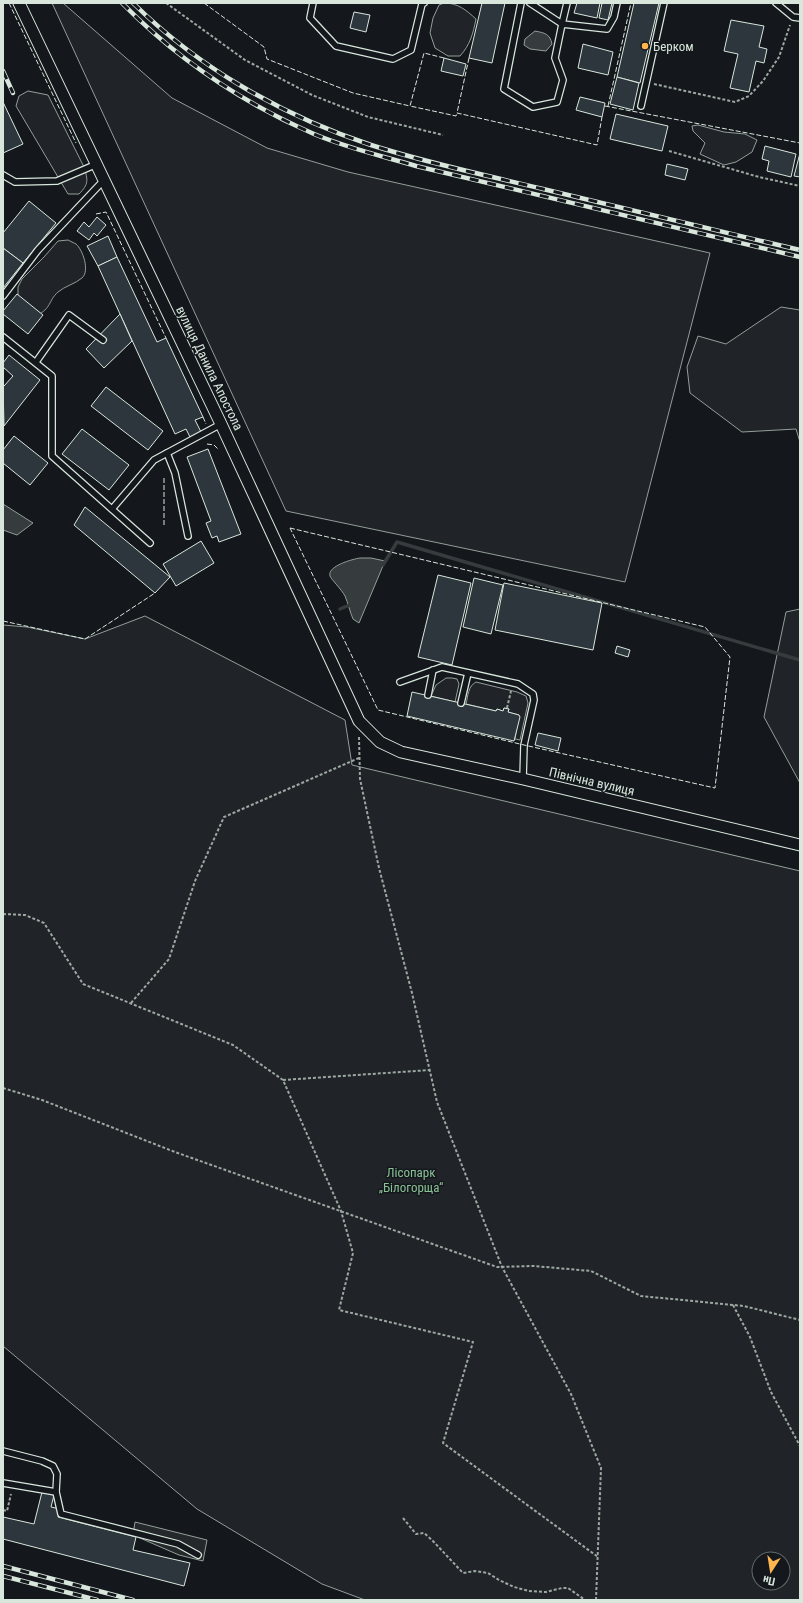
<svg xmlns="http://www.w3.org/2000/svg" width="803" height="1603" font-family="'Roboto Condensed',sans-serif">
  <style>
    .green { fill: #202428; stroke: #939e99; fill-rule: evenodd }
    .parking { fill: #24282b; stroke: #939e99 }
    .water { fill: #363b3e; stroke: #939e99 }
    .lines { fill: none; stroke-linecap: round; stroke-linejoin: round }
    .stream { stroke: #363b3e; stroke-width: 3.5 }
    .building { fill: #2c363c; stroke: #d8e6dc }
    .lane-casing { stroke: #d8e6dc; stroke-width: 8 }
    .street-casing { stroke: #d8e6dc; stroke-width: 13 }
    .path { stroke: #9da8a2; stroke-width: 2; stroke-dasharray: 3 2; stroke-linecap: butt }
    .lane { stroke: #14181c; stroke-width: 5.5 }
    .street { stroke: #14181c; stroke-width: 11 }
    .rail-casing { stroke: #d8e6dc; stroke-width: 4.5 }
    .rail { stroke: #14181c; stroke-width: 3; stroke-dasharray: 9; stroke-linecap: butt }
    .fence { stroke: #d8e6dc; stroke-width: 1; stroke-dasharray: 5 2; stroke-linecap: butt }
    .poi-dot { fill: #ffb74d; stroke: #14181c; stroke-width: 1.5 }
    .labels { text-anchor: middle; stroke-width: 3; stroke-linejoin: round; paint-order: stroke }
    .poi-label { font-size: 13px; fill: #d8e6dc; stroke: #14181c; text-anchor: start }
    .street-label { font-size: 13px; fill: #d8e6dc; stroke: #14181c }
    .park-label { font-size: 13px; fill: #8ac095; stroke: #14181c }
  </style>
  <rect width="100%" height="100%" fill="#14181c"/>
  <g class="green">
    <polygon points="52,3 63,3 172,98 267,148 348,172 710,253 625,582 286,511"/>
    <path d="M444 3C458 3 466 10 476 19 473 34 470 45 460 56H448L435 48 430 33 433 18 439 5Z"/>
    <path d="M28 91 48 95 84 167C88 180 89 184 79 194H68L16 106 19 96Z"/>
    <polygon points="698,125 724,132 745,134 757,140 752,152 736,162 724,165 700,154 705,143 693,131 692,126"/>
    <path d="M68 240C70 241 74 243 76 244 83 250 90 271 82 278 75 284 65 286 58 292 48 301 52 308 36 316L18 297V287L22 279 44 257 58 241Z"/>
    <polygon points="781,307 800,310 800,442 796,429 742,432 690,393 687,367 698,336 726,344"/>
    <polygon points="800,609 800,783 764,717 786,612"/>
    <path d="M145 616 345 720 352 765 800 871V1600H365L322 1584 197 1509 3 1346V625L27 627 85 639ZM759 1559H783V1583H759Z"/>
    <polygon points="446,678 452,678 457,679 459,684 455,702 431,696 436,685"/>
    <path d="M476 682 517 692 526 696 528 703 520 740 515 739 519 715 508 712 509 709 504 708 503 711 497 709 496 711 466 704C468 696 468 686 476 682Z"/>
  </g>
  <polygon class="parking" points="135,1522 207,1540 203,1561 179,1555 133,1535"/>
  <g class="water">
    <path d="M535 31C545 33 550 34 552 44L546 51 530 49 524 45 525 39Z"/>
    <polygon points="3,504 33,523 17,535 3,530"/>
    <path d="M360 558H371L385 561 359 623 353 619C350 612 348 603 345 596 342 590 331 579 330 576 327 566 353 559 360 558Z"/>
  </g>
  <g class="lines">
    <g class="stream">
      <polyline points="383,565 397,542 800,660"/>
      <polyline points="340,609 352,604"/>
    </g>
  </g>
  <g class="building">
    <polygon points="482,3 505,3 492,63 469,58"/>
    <polygon points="577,3 600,3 597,18 574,13"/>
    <polygon points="602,3 612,3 608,20 599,18"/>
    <polygon points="634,3 659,3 640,83 617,77"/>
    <polygon points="354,12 370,15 366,32 350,28"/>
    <polygon points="731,20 764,26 759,47 767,49 764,63 756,61 749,92 730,88 738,54 724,51"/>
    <polygon points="583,44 613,52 608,75 578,68"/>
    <polygon points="444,58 466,64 463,76 441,71"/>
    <polygon points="617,77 639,83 633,110 610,104"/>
    <polygon points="580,97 605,103 602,117 576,110"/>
    <polygon points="3,102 23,144 3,153"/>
    <polygon points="616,114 668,126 662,151 610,139"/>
    <polygon points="765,146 796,154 791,177 767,171 769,161 762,159"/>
    <polygon points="800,153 800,177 794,176"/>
    <polygon points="667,164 688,169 685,180 665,175"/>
    <polygon points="29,201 56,223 23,263 3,248 3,233"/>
    <polygon points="97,217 106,225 97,236 94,233 89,240 77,231 84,222 89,227"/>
    <polygon points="108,236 117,257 98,266 87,246"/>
    <polygon points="3,248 23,263 3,288"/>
    <polygon points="117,257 157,342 166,338 203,417 195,420 201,432 190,437 186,429 175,434 98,266"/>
    <polygon points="17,294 43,315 28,334 3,314 3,311"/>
    <polygon points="120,314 132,341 104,368 86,349"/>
    <polygon points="9,355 40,380 4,426 3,385 4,386 13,376 3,367 3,363"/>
    <polygon points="106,387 163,431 148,450 91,406"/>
    <polygon points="82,429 129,465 109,490 62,454"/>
    <polygon points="14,436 48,463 30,485 3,463 3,450"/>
    <polygon points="208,449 241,534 219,542 217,536 212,538 206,523 211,521 187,457"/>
    <polygon points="85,507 170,577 155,593 74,525"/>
    <polygon points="201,541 214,563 176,586 163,564"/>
    <polygon points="438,575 471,583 452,665 418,657"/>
    <polygon points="474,578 503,585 491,634 463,627"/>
    <polygon points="504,583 602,603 593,650 495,630"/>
    <polygon points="617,646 630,650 628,657 615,653"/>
    <polygon points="412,692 496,711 497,709 503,711 504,708 509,709 508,712 519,715 520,717 514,741 407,716"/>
    <polygon points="538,733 561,738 558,751 535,745"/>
    <polygon points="42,1492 54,1495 51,1507 60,1509 58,1517 136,1537 133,1550 190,1563 184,1586 3,1539 3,1517 34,1524"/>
  </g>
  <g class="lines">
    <g class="lane-casing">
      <g id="lane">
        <polyline points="313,3 310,18 336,46 393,59 411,50 422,4 424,3"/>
        <polyline points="521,3 504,89 533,107 557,102 563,80 555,58 562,24 607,29 614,17 617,3"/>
        <polyline points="530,3 562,24 567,3"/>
        <polyline points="776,3 793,17 800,18"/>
        <polyline points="641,106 664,3"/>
        <polyline points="3,175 15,182 57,181 97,164"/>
        <polyline points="3,296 38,250 104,180"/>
        <polyline points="3,337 52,376 52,456 150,543"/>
        <polyline points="36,362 69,315 103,340"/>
        <polyline points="167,453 175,473 188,536"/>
        <polyline points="112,509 154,460 221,424"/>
        <polyline points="400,682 442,667 518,684 533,694 534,700 524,745 523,779"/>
        <polyline points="428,695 433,670"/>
        <polyline points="461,703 468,673"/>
        <polyline points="3,1451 42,1461 53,1466 57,1474 56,1492 61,1514 178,1544 198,1555"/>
        <polyline points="3,1483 56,1492"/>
      </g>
    </g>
    <g class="street-casing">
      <polyline id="street" points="19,3 221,424 359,721 380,742 401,752 523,779 800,845"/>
    </g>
    <g class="path">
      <polyline points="166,3 245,60 312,95 368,117 443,135"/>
      <polyline points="654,84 735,102 749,96 763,81 779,57 790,25"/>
      <polyline points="669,151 759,177 800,186"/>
      <polyline points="507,708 511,691"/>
      <polyline points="359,737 360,779 379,868 412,993 437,1102 502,1267 571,1394 601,1468 596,1600"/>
      <polyline points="3,914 25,915 44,923 83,984 233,1045 283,1080 341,1211 353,1253 339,1310 473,1342 443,1443 598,1557"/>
      <polyline points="131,1003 169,959 195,881 224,817 359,758"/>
      <polyline points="283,1080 430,1070"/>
      <polyline points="3,1088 42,1100 175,1152 497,1267 534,1266 591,1271 641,1296 744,1306 800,1320"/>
      <polyline points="733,1305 750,1337 771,1392 800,1446"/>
      <polyline points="3,1510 7,1511 11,1494"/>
      <polyline points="403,1518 416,1534 424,1533 432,1540 463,1573 475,1571 488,1573 499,1580 514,1587 529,1591 546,1592 562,1588 568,1588 585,1600"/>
    </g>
    <use href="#lane" class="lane"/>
    <use href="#street" class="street"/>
    <g class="rail-casing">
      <g id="rail">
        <path d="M122 3C176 58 243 103 314 134 347 148 382 156 416 166L800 257"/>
        <path d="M133 3C199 68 283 116 371 145 427 163 485 175 543 189 628 209 714 230 800 250"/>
        <polyline points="3,71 13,93"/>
        <polyline points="3,1566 133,1600"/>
        <polyline points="3,1576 97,1600"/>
      </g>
    </g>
    <use href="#rail" class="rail"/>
    <g class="fence">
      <polyline points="9,3 76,143"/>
      <polyline points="204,3 264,47 267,59 353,93 410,106"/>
      <polyline points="444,58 424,53 410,106 456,116 457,113"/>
      <polyline points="469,58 457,113 597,145 602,117"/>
      <polyline points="605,106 800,143"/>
      <polyline points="608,106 631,3"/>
      <polyline points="96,214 106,212 166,338"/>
      <polyline points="203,417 206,424"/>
      <polyline points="207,444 214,445 219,450"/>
      <polyline points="164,525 164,477"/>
      <polygon points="290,528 705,627 730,657 715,788 524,745 378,710"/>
      <polyline points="3,621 85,639 155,593"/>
    </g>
  </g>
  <circle class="poi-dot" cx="645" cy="46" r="4"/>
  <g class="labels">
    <g class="poi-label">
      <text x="653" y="51">Берком</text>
    </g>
    <g class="street-label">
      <text transform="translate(210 368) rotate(64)" y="5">вулиця Данила Апостола</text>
      <text transform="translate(592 781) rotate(13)" y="5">Північна вулиця</text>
    </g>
    <g class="park-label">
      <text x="411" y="1177">Лісопарк<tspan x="411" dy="15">„Білогорща“</tspan></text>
    </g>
  </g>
  <rect width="803" height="1603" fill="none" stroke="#d8e6dc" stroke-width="8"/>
  <g transform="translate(771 1571) rotate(192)"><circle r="19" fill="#14181c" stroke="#626a69"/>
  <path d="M0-3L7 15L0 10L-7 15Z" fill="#ffb74d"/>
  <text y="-6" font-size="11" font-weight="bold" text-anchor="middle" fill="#d8e6dc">Пн</text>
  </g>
</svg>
